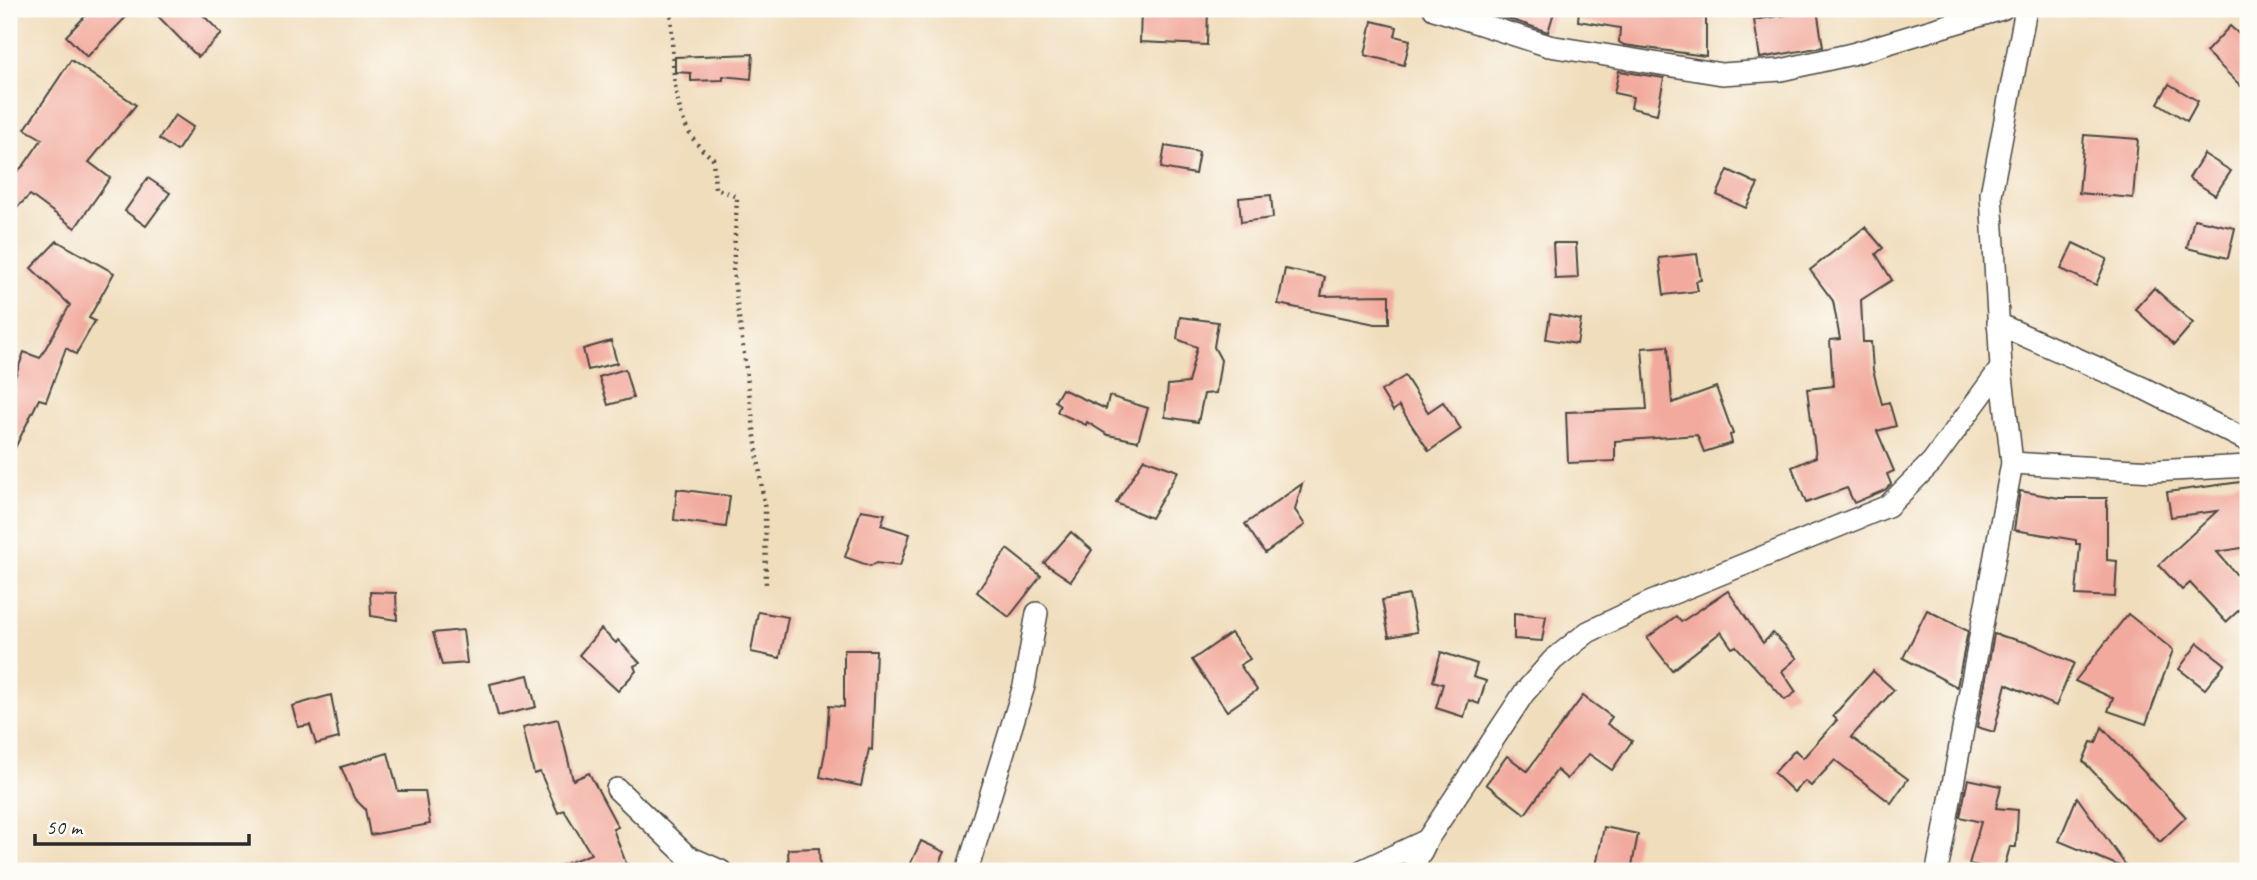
<svg xmlns="http://www.w3.org/2000/svg" width="2257" height="880" font-family="Caveat,sans-serif">
  <style>
    .building { fill: #f2aa9e }
    .lines { fill: none; stroke-linecap: round; stroke-linejoin: round }
    .street-casing { stroke: #494641; stroke-width: 24 }
    .path { stroke: #494641; stroke-width: 4.5; stroke-dasharray: 2 5; stroke-linecap: butt }
    .street { stroke: #fff; stroke-width: 21 }
  </style>
  <rect width="100%" height="100%" fill="#fdfcf7"/>
  <filter id="ink" filterUnits="userSpaceOnUse"><feTurbulence type="fractalNoise" baseFrequency=".0143" numOctaves="2"/><feDisplacementMap in="SourceGraphic" scale="14" xChannelSelector="R" yChannelSelector="G"/><feConvolveMatrix kernelMatrix="1 2 1 2 8 2 1 2 1" color-interpolation-filters="sRGB"/></filter>
  <filter id="wash" filterUnits="userSpaceOnUse"><feTurbulence type="fractalNoise" baseFrequency=".00686" numOctaves="4" result="noise"/><feDisplacementMap in="SourceGraphic" scale="28" xChannelSelector="R" yChannelSelector="G"/><feGaussianBlur stdDeviation="1.57" result="paint"/><feColorMatrix in="noise" values="0 0 0 0 0 0 0 0 0 0 0 0 0 0 0 0 0 1.4 0 .05"/><feComposite in="paint" operator="in"/></filter>
  <g filter="url(#wash)">
    <rect width="100%" height="100%" fill="#f0ddbc"/>
    <g id="blocks">
      <g class="building">
        <polygon points="92,9 134,9 87,57 66,36"/>
        <polygon points="151,9 197,9 222,34 198,57"/>
        <polygon points="1141,9 1208,9 1207,45 1140,42"/>
        <polygon points="1480,9 1555,9 1548,32"/>
        <polygon points="1579,9 1650,9 1678,13 1678,17 1706,18 1706,56 1624,45 1619,42 1620,28 1578,21"/>
        <polygon points="1817,10 1823,47 1760,58 1754,20"/>
        <polygon points="1372,21 1397,27 1395,36 1410,40 1404,65 1365,55"/>
        <polygon points="2230,26 2248,42 2248,93 2206,52"/>
        <polygon points="753,54 751,79 723,76 723,80 691,81 691,73 675,72 675,57"/>
        <polygon points="71,60 136,105 89,162 110,178 75,228 30,195 9,215 9,179 24,165 42,139 25,129"/>
        <polygon points="1619,71 1664,78 1657,114 1631,108 1633,97 1614,93"/>
        <polygon points="2169,84 2198,101 2187,121 2158,103"/>
        <polygon points="175,115 193,127 177,151 159,139"/>
        <polygon points="2084,135 2138,139 2133,198 2079,193"/>
        <polygon points="1165,146 1199,152 1195,174 1161,168"/>
        <polygon points="2204,154 2231,171 2215,195 2189,178"/>
        <polygon points="1728,170 1758,184 1746,208 1717,195"/>
        <polygon points="148,178 170,193 146,226 125,211"/>
        <polygon points="1271,195 1273,218 1241,222 1239,198"/>
        <polygon points="2194,219 2235,228 2228,258 2187,248"/>
        <polygon points="1865,227 1883,248 1876,254 1892,280 1861,300 1863,342 1871,342 1873,370 1882,404 1889,402 1896,426 1877,431 1894,471 1887,474 1891,484 1885,490 1854,503 1847,488 1806,503 1792,467 1816,457 1807,389 1833,386 1830,340 1840,339 1833,301 1810,270"/>
        <polygon points="57,241 114,273 89,318 95,321 76,354 66,348 46,401 39,399 9,460 9,394 24,352 40,358 70,305 31,268"/>
        <polygon points="1553,243 1576,243 1578,278 1555,279"/>
        <polygon points="2073,243 2107,259 2096,285 2061,269"/>
        <polygon points="1697,254 1701,280 1696,281 1698,291 1664,295 1659,258"/>
        <polygon points="1285,269 1325,277 1321,296 1389,295 1389,324 1375,324 1278,304"/>
        <polygon points="2154,288 2193,323 2174,345 2135,309"/>
        <polygon points="1550,314 1581,320 1577,344 1546,339"/>
        <polygon points="1180,317 1218,322 1214,347 1221,360 1216,393 1204,394 1198,422 1165,417 1168,385 1188,383 1197,347 1177,339"/>
        <polygon points="611,341 617,363 588,370 583,349"/>
        <polygon points="1668,346 1672,403 1716,387 1733,434 1730,435 1732,443 1704,452 1697,435 1615,441 1615,461 1568,463 1566,412 1647,409 1642,348"/>
        <polygon points="625,369 633,398 608,405 599,377"/>
        <polygon points="1405,376 1428,412 1443,402 1461,429 1429,451 1399,406 1393,411 1381,391"/>
        <polygon points="1062,389 1106,409 1109,396 1148,408 1138,441 1108,435 1087,422 1086,425 1057,412 1060,405 1055,401"/>
        <polygon points="1144,459 1178,471 1151,518 1116,503"/>
        <polygon points="2248,481 2248,506 2243,507 2248,547 2217,552 2248,588 2248,602 2226,622 2190,583 2182,590 2159,565 2217,511 2171,517 2167,492"/>
        <polygon points="1302,484 1295,510 1305,525 1265,553 1245,524"/>
        <polygon points="677,489 730,496 726,527 674,520"/>
        <polygon points="2020,491 2059,498 2107,498 2107,560 2117,561 2115,597 2076,595 2080,544 2076,544 2076,540 2014,530"/>
        <polygon points="861,510 885,514 881,525 910,534 900,566 876,563 870,566 845,557"/>
        <polygon points="1071,532 1092,550 1071,581 1044,563"/>
        <polygon points="1007,549 1041,576 1009,617 977,592"/>
        <polygon points="1728,591 1763,643 1773,633 1797,658 1782,671 1796,692 1785,700 1736,646 1732,648 1721,632 1672,670 1647,638 1676,616 1681,622"/>
        <polygon points="370,592 396,593 397,620 371,616"/>
        <polygon points="1409,595 1417,632 1389,637 1382,600"/>
        <polygon points="1927,610 1968,631 1957,687 1903,658"/>
        <polygon points="758,612 788,617 780,658 751,652"/>
        <polygon points="1514,613 1546,616 1542,641 1514,639"/>
        <polygon points="2128,614 2173,650 2146,724 2108,711 2113,698 2075,681"/>
        <polygon points="601,629 616,643 618,640 640,663 634,666 636,671 618,691 579,655"/>
        <polygon points="463,630 467,663 442,665 433,633"/>
        <polygon points="1231,633 1250,659 1240,665 1257,690 1227,711 1192,660"/>
        <polygon points="1994,634 2032,644 2074,663 2056,706 2006,684 1994,732 1977,727"/>
        <polygon points="2198,643 2225,664 2205,689 2179,669"/>
        <polygon points="844,650 876,650 872,750 869,749 861,786 820,777 826,747 829,706 844,707"/>
        <polygon points="1441,652 1477,664 1473,677 1486,681 1479,704 1469,700 1464,717 1436,708 1443,684 1433,681"/>
        <polygon points="1873,671 1894,690 1851,737 1908,779 1891,803 1835,760 1811,786 1805,781 1794,792 1774,773 1795,750 1803,758 1837,720 1833,716"/>
        <polygon points="528,675 536,707 498,716 490,684"/>
        <polygon points="331,695 339,738 316,744 310,725 298,727 292,706"/>
        <polygon points="1583,696 1612,717 1607,724 1632,741 1612,770 1589,754 1567,779 1557,770 1525,814 1486,784 1507,756 1527,771"/>
        <polygon points="558,719 573,780 589,773 618,827 613,829 629,871 552,871 551,869 591,854 564,810 558,813 540,772 534,774 523,727"/>
        <polygon points="2102,727 2186,817 2160,842 2083,761 2091,742 2096,743"/>
        <polygon points="388,753 398,791 425,791 430,824 370,835 365,809 354,798 341,767"/>
        <polygon points="1968,779 2001,786 1996,808 2018,810 2016,847 2010,847 2003,871 1969,864 1981,822 1960,817"/>
        <polygon points="2077,797 2129,870 2059,841"/>
        <polygon points="1604,827 1638,834 1631,871 1595,871"/>
        <polygon points="921,841 945,852 936,871 907,871"/>
        <polygon points="819,848 820,871 789,871 788,849"/>
      </g>
    </g>
  </g>
  <g filter="url(#ink)">
    <use href="#blocks" fill-opacity="0" stroke="#494641" stroke-width="2"/>
    <g class="lines">
      <g class="street-casing">
        <g id="street">
          <polyline points="1434,9 1549,46 1722,74 1781,70 1852,54 2002,9"/>
          <polyline points="1998,324 2143,388 2248,441"/>
          <polyline points="2012,463 2154,471 2248,466"/>
          <polyline points="617,789 687,856 721,871"/>
          <polyline points="967,871 1024,686 1037,613"/>
          <polyline points="1361,871 1427,840"/>
          <polyline points="1412,871 1427,840 1524,693 1553,660 1588,632 1649,603 1888,506 1932,462 2001,368"/>
          <polyline points="1937,871 2012,463 2001,368 1991,194 2026,9"/>
        </g>
      </g>
      <path class="path" d="M671 9C674 57 667 129 713 158L715 188 737 197 733 272 765 511 766 588"/>
      <use href="#street" class="street"/>
    </g>
  </g>
  <rect width="2257" height="880" fill="none" stroke="#fdfcf7" stroke-width="35"/>
  <path d="M35 834v10h214v-10" fill="none" stroke="#2b2b2b" stroke-width="3.5"/>
  <text x="46" y="834" font-size="21" fill="#2b2b2b" stroke="#fdfcf7" stroke-width="5" paint-order="stroke">50 m</text>
</svg>
